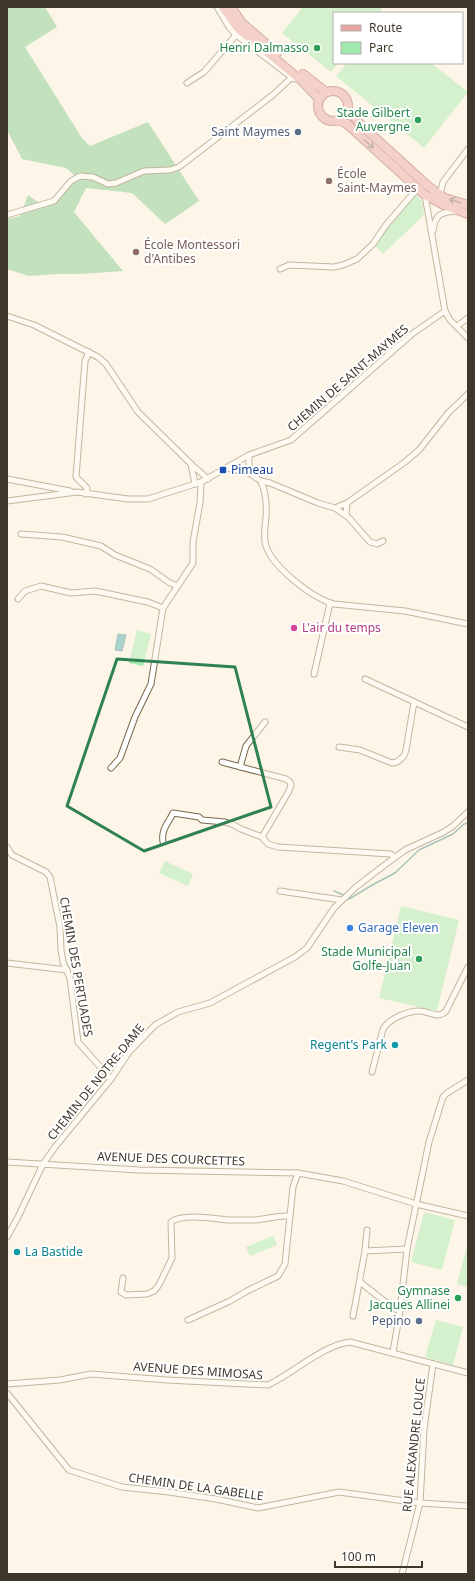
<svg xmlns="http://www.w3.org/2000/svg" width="475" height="1581" font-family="'Noto Sans',sans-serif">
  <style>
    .green { fill: #a3e8ad }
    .forest { fill: #7bc788 }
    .water { fill: #41a8b0; stroke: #408688 }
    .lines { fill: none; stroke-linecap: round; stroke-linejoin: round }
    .stream { stroke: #408688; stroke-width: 1.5 }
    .minor-casing { stroke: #79684b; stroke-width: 7 }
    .primary-casing { stroke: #a25750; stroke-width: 10 }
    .minor { stroke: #fff; stroke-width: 5 }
    .primary { stroke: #e8a4a3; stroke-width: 8 }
    .oneway { stroke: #83635a }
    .marked { fill: none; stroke: #2f8152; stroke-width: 3; stroke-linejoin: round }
    .leisure-dot { fill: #2e9e5b; stroke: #fff; stroke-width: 1.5 }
    .service-dot { fill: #5c6f8a; stroke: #fff; stroke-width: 1.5 }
    .education-dot { fill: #8d6e63; stroke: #fff; stroke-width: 1.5 }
    .transit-dot { fill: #1a4fb4; stroke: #fff; stroke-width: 1.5 }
    .hotel-dot { fill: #d1479c; stroke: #fff; stroke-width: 1.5 }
    .shop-dot { fill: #3f7fe0; stroke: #fff; stroke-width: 1.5 }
    .culture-dot { fill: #0f9aa8; stroke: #fff; stroke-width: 1.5 }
    .labels { text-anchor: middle; stroke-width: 4; stroke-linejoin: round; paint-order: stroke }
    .leisure-label { font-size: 12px; fill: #27864d; stroke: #fff; text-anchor: end }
    .service-label { font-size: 12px; fill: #4e5e75; stroke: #fff; text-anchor: end }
    .education-label { font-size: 12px; fill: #785e54; stroke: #fff; text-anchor: start }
    .street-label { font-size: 12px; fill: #3f372a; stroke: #fff }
    .transit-label { font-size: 12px; fill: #164399; stroke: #fff; text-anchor: start }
    .hotel-label { font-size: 12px; fill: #b23c85; stroke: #fff; text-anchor: start }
    .shop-label { font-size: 12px; fill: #366cbe; stroke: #fff; text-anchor: start }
    .culture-label { font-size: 12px; fill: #0d838f; stroke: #fff; text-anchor: end }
  </style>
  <rect width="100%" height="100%" fill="#fdf5e8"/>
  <g class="green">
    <polygon points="303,7 383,7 378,13 334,13 334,63 338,63 331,72 282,33"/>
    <polygon points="347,63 431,63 468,92 424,148 336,76"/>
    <polygon points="415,193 422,201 424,215 383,254 374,245 384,230"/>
    <polygon points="137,630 151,634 143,666 129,663"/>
    <polygon points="165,861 193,874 188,886 159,873"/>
    <polygon points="401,906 459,920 437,1011 379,998"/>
    <polygon points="424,1212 455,1220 442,1270 411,1262"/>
    <polygon points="273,1236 277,1245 250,1256 246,1247"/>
    <polygon points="468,1242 468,1287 457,1284"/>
    <polygon points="436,1320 463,1327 453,1365 425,1357"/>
  </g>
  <polygon class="forest" points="7,7 45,7 57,27 25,47 82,138 90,146 148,122 199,201 165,224 132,193 86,188 74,212 123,271 80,274 59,274 29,276 7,269 7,219 20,216 28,195 45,207 74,175 66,168 22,159 7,130"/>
  <polygon class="water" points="118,634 126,635 122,651 115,650"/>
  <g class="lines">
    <g class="stream">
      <polyline points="334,891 343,895"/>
      <polyline points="347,899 349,899 374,884 395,873 419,850 453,834 464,824 468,823"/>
    </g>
    <g class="minor-casing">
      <g id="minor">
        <polyline points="217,7 229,27 236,35 294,79"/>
        <polyline points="187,83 204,72 236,35"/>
        <polyline points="425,195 445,311 450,320 468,338"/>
        <polyline points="440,195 443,182 468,149"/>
        <polyline points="7,215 54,201 71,181 80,176 93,177 108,184 116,183 144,171 170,170 179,167 274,94 291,78"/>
        <path d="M433 231C435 214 441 212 457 211"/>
        <polyline points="280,269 289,265 334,267 343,265 357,259 373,244 386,225 418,188"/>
        <polyline points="7,316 34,325 98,357 106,364 138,412 191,464 208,479"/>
        <polyline points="457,326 468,318"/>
        <polyline points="249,455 249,473"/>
        <polyline points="191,464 195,484"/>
        <polyline points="227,468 249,473 261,481 270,483 318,503 335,508 349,518 370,542 377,544 383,541"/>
        <polyline points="7,479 70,491"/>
        <path d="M261 481C266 493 267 504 266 517 265 525 264 534 265 542 269 565 312 598 334 604L405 611 468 624"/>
        <polyline points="86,494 87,488 76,477 85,361 89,352"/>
        <polyline points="7,501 77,492 128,499 148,499 201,482 249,455 291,440 412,334 445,311"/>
        <polyline points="335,508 347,503 405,462 419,450 449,412 468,394"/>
        <polyline points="346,515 347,503"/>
        <polyline points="21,534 62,537 101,546 115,555 150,569 170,583 178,586"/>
        <polyline points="18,599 25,591 41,586 71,593 95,591 148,602 163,608"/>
        <polyline points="314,674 330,603"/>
        <polyline points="365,679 468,727"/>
        <polyline points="339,747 360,750 392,763 397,762 404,756 406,750 414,702"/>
        <polyline points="222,762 286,779 290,782 291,785 289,791 262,837"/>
        <polyline points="240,767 246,746 265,722"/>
        <polyline points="111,768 120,758 135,717 151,684 163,608 193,563 193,542 200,503 201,482"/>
        <path d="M163 842C161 829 168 824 173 813L199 817 202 820 225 822 234 825 241 829 262 837 268 844 278 847 391 854 394 857"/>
        <polyline points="7,847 12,855 46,872 50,877 60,927 61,950 63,962 70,978 78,1042 111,1079"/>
        <polyline points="280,891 342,900"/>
        <polyline points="7,963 67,970"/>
        <path d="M372 1072 383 1029C389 1019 407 1011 419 1011 430 1011 437 1020 446 1011L468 967"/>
        <polyline points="7,1162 139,1170 298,1173 343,1181 416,1204 468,1216"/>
        <polyline points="7,1237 18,1217 43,1164 55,1147 111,1079 129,1052 155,1025 178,1012 210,1003 295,957 307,948 334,908 356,887 382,867 405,850 444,832 453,826 468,812"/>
        <polyline points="365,1251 407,1249"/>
        <path d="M123 1278 121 1292 126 1295 147 1294 154 1291 159 1285 172 1258 171 1222C183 1213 215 1219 230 1220 238 1220 247 1220 255 1220 267 1219 277 1215 289 1216"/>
        <polyline points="360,1282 393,1308 400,1311"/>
        <polyline points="353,1316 365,1251 367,1230"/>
        <polyline points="188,1320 230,1301 247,1291 278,1276 285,1264 293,1187 298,1173"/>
        <polyline points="393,1352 400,1311 407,1249 429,1142 443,1097 447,1093 468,1080"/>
        <path d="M7 1384 60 1380 91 1374 167 1380 268 1385C294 1373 321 1346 350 1342L468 1373"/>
        <polyline points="7,1393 69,1470 122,1487 169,1492 216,1499 258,1508 339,1492 420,1503 468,1506"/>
        <polyline points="402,1574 420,1503 424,1429 433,1364"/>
      </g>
    </g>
    <g class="primary-casing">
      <g id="primary">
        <polyline points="223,7 237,27 303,82 319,99"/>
        <polyline points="231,7 242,23 277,53"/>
        <polyline points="303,74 326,92"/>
        <circle cx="333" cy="106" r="15"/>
        <polyline points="348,110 361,125 428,186 445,198 468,205"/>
        <polyline points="338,120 347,124 425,195 442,204 468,214"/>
      </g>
    </g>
    <use href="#minor" class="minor"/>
    <use href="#primary" class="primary"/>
  </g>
  <defs><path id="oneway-shaft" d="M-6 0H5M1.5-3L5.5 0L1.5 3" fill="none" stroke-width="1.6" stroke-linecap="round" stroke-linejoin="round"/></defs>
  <g class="oneway">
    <use href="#oneway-shaft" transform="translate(369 144) rotate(42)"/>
    <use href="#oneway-shaft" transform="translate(455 201) rotate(-160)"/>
  </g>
  <path d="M0 0H475V1581H0ZM117 659 235 667 271 807 144 851 67 806Z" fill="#fdf5e8" fill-opacity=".55" fill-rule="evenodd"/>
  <path class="marked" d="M117 659 235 667 271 807 144 851 67 806Z"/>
  <g class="leisure-dot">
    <circle cx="317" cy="48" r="4"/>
    <circle cx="418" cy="120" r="4"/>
    <circle cx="419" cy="959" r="4"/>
    <circle cx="458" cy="1298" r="4"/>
  </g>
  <g class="service-dot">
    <circle cx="298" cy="132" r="4"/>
    <circle cx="419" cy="1321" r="4"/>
  </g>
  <g class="education-dot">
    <circle cx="329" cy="181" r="4"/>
    <circle cx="136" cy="252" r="4"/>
  </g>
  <rect class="transit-dot" x="219" y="466" width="8" height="8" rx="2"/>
  <circle class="hotel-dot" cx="294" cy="628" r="4"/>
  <circle class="shop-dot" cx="350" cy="928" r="4"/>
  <g class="culture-dot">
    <circle cx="395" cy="1045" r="4"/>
    <circle cx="17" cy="1252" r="4"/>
  </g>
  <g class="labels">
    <g class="leisure-label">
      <text x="309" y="52">Henri Dalmasso</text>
      <text x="410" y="117">Stade Gilbert<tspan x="410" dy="14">Auvergne</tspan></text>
      <text x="411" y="956">Stade Municipal<tspan x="411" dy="14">Golfe-Juan</tspan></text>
      <text x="450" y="1295">Gymnase<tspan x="450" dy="14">Jacques Allinei</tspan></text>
    </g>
    <g class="service-label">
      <text x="290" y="136">Saint Maymes</text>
      <text x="411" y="1325">Pepino</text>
    </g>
    <g class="education-label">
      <text x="337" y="178">École<tspan x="337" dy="14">Saint-Maymes</tspan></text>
      <text x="144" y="249">École Montessori<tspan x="144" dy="14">d'Antibes</tspan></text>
    </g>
    <g class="street-label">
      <text transform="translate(348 378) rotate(-41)" y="4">CHEMIN DE SAINT-MAYMES</text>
      <text transform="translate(76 967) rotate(80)" y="4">CHEMIN DES PERTUADES</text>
      <text transform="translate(96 1082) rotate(-51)" y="4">CHEMIN DE NOTRE-DAME</text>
      <text transform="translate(171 1159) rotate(2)" y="4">AVENUE DES COURCETTES</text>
      <text transform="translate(198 1371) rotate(4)" y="4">AVENUE DES MIMOSAS</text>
      <text transform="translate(414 1445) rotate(-84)" y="4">RUE ALEXANDRE LOUCE</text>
      <text transform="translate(196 1487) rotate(8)" y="4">CHEMIN DE LA GABELLE</text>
    </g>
    <g class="transit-label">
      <text x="231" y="474">Pimeau</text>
    </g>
    <g class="hotel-label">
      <text x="302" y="632">L'air du temps</text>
    </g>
    <g class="shop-label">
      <text x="358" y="932">Garage Eleven</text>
    </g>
    <g class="culture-label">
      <text x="387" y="1049">Regent's Park</text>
      <text x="25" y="1256" text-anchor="start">La Bastide</text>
    </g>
  </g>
  <rect width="475" height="1581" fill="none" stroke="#3f372a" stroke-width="16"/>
  <rect x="333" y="12" width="130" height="52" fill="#ffffff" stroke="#b2afaa"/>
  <rect x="341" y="25" width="20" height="6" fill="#e8a4a3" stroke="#b2afaa"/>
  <text x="369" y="32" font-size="12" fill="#3f372a">Route</text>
  <rect x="341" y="42" width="20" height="12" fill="#a3e8ad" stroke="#b2afaa"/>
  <text x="369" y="52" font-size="12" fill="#3f372a">Parc</text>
  <path d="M335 1561v6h87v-6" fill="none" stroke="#3f372a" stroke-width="2"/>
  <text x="341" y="1561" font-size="12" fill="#3f372a" stroke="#ffffff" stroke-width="3" paint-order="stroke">100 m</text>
</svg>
